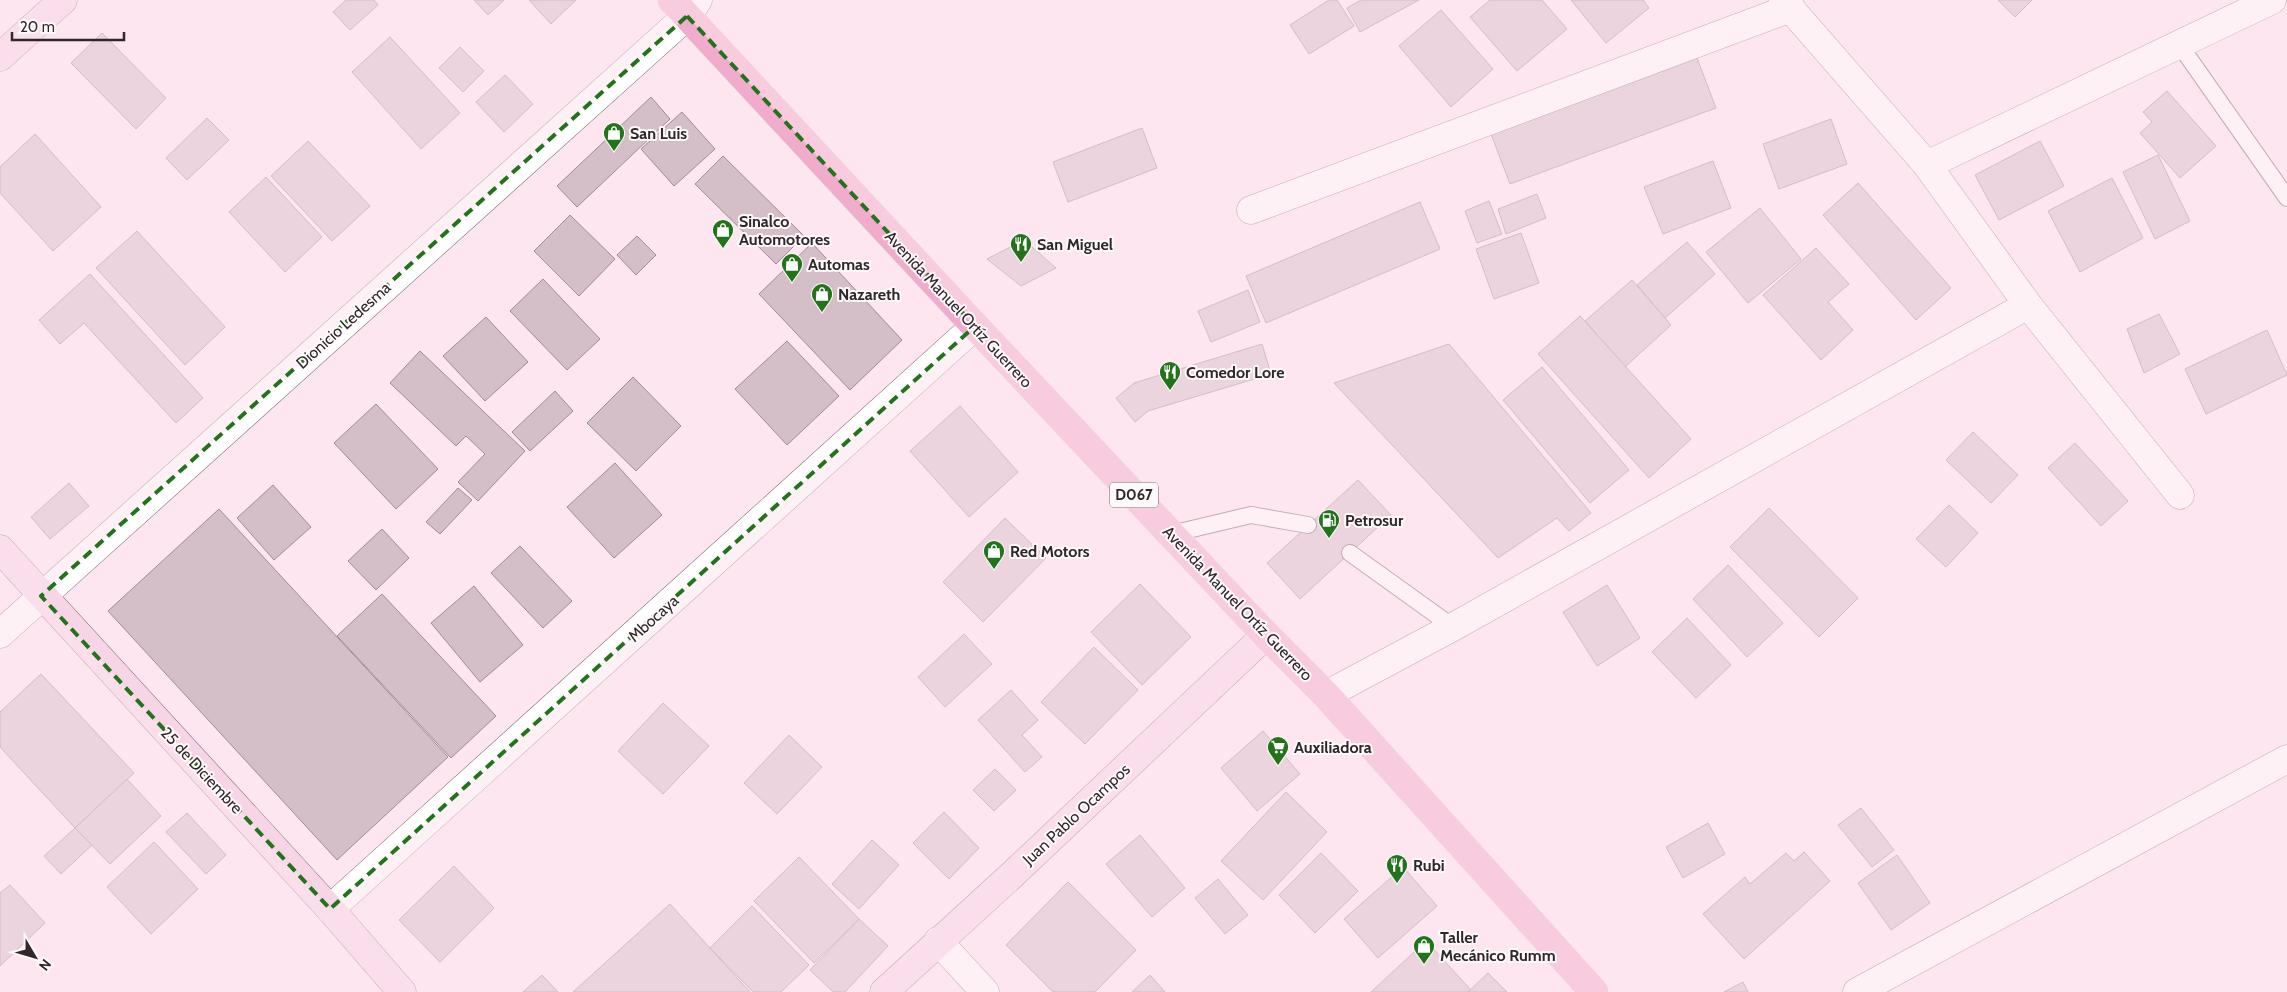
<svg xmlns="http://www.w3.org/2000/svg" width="2287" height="992" font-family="Cabin,sans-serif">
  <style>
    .building { fill: #d4bec7; stroke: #a08c94 }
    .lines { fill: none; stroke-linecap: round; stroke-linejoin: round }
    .lane-casing { stroke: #79666e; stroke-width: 18 }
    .street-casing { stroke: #79666e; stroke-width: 29 }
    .secondary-casing { stroke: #79666e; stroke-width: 29 }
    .primary-casing { stroke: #d5d4d4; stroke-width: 29 }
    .lane { stroke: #fff; stroke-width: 16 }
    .street { stroke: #fff; stroke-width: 28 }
    .secondary { stroke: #f8d5e6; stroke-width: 28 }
    .primary { stroke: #f1accd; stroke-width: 28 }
    .marked { fill: none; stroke: #23731b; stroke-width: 4; stroke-dasharray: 10 6; stroke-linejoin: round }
    .labels { text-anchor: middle; stroke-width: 4; stroke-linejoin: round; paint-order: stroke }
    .shield { fill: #fdf9fb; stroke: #6d6669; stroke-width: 1 }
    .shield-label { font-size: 15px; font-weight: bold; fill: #2f272a }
    .poi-label { font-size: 16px; font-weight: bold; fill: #2f272a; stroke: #fdf9fb; text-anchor: start }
    .street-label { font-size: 16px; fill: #2f272a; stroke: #fdf9fb }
  </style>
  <rect width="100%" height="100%" fill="#fde6ef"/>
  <g class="building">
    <polygon points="346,0 374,0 378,5 350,30 333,12"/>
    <polygon points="474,0 504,0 488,15"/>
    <polygon points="529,0 576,0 551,24"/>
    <polygon points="1329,0 1337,0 1354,26 1309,54 1290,25"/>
    <polygon points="1361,0 1419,0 1360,32 1347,8"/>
    <polygon points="1490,0 1542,0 1567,29 1517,71 1470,17"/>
    <polygon points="1571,0 1643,0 1649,8 1606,43"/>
    <polygon points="1998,0 2032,0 2015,17"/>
    <polygon points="1441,10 1493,69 1451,107 1399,46"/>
    <polygon points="102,33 166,98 136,129 71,63"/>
    <polygon points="390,37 460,113 421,149 352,72"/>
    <polygon points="460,47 484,71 463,92 439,68"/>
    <polygon points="1697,58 1716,108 1510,184 1491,134"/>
    <polygon points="505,75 533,104 504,132 476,102"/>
    <polygon points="2167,91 2216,146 2180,178 2140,133 2152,122 2143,112"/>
    <polygon points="651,97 670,119 577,207 557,186"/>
    <polygon points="682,112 715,149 674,186 641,149"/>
    <polygon points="207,118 229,140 187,180 166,158"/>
    <polygon points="1831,119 1847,164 1779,189 1763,144"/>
    <polygon points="1142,128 1157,168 1068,202 1053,162"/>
    <polygon points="35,134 101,207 53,251 0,193 0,167"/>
    <polygon points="308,141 370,206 332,241 271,176"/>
    <polygon points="2040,141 2064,186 1999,220 1975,175"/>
    <polygon points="2158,155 2190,221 2155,239 2123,172"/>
    <polygon points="723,156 804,236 776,264 695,184"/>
    <polygon points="1713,161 1731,208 1663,234 1644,187"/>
    <polygon points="266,177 322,237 285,272 229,212"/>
    <polygon points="2112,178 2143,238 2080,272 2048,211"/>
    <polygon points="1858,183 1951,288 1916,320 1823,215"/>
    <polygon points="1537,194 1546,218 1506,234 1498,209"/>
    <polygon points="1489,201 1502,234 1477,243 1465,211"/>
    <polygon points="1420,202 1440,249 1266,323 1246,276"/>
    <polygon points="1760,208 1801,259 1748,303 1706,252"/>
    <polygon points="570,215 615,259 579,296 534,251"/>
    <polygon points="137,231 225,327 185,365 96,268"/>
    <polygon points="1521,233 1539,283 1494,299 1476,249"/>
    <polygon points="637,236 656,255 636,275 617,255"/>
    <polygon points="1024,240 1056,268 1021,286 987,259"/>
    <polygon points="1687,242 1715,274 1665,318 1637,285"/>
    <polygon points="812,243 902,340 850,390 759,294"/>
    <polygon points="1816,248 1849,284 1828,302 1853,330 1821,360 1763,295"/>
    <polygon points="90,274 203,398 176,423 84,323 60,344 39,320"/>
    <polygon points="543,279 600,339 567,370 510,311"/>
    <polygon points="1632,280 1671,325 1625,367 1585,321"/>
    <polygon points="1248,290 1260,322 1211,342 1198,311"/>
    <polygon points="2159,314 2180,354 2144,373 2127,329"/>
    <polygon points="1580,316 1691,439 1649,478 1538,354"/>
    <polygon points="486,317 528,362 485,401 443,356"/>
    <polygon points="2267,330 2287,375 2206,414 2185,369"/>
    <polygon points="787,341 839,396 787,445 735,389"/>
    <polygon points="1262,344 1271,374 1148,411 1135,422 1116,398 1134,383"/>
    <polygon points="1449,344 1591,513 1569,531 1557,518 1498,558 1334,383"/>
    <polygon points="420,351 525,451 478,501 458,482 485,454 466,436 456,446 390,383"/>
    <polygon points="1542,367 1629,470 1590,503 1503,400"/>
    <polygon points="633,377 681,426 636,471 587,423"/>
    <polygon points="555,391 573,411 530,451 512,432"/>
    <polygon points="376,404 438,469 396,509 334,443"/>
    <polygon points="960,406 1018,472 969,517 910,451"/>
    <polygon points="1973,432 2018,475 1991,503 1946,460"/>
    <polygon points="2075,443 2128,501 2101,526 2048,468"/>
    <polygon points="615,463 662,515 614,558 567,507"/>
    <polygon points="1358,480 1391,515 1300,599 1267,563"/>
    <polygon points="69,483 89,506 50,539 31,517"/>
    <polygon points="273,485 311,527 274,560 237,518"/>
    <polygon points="458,488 472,500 440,534 426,522"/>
    <polygon points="1949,505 1978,533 1946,567 1916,539"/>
    <polygon points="1769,508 1858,598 1819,637 1730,547"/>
    <polygon points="219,509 448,757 337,860 108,611"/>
    <polygon points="1005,518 1046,558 983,622 943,582"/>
    <polygon points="382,529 409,558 376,590 348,561"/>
    <polygon points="520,546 572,601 543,628 491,573"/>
    <polygon points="1728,565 1783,623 1747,657 1693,599"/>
    <polygon points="1140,584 1191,637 1142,685 1091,632"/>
    <polygon points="1607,585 1640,638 1597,666 1563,612"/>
    <polygon points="474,586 523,645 480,682 431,623"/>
    <polygon points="382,594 496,716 451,758 337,636"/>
    <polygon points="1687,618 1731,665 1696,698 1652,652"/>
    <polygon points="964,634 992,664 945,707 918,677"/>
    <polygon points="1094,647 1138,690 1085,744 1041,702"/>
    <polygon points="41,674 134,773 75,828 0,747 0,712"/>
    <polygon points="1011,690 1038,720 1022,735 1042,757 1025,772 978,720"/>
    <polygon points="663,703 709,746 663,794 618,751"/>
    <polygon points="1263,731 1300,774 1257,811 1221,768"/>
    <polygon points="789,735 822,767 777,814 744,783"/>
    <polygon points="995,769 1016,790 994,811 973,790"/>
    <polygon points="127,779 161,816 110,864 75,828"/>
    <polygon points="1286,792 1327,832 1263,900 1221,861"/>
    <polygon points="1861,808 1894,850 1872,867 1838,825"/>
    <polygon points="944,812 979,848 949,879 913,843"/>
    <polygon points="187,813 226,855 206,874 166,832"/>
    <polygon points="1708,823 1725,854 1683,878 1666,847"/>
    <polygon points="75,828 92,845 61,874 44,856"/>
    <polygon points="1140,835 1185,888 1152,917 1106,864"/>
    <polygon points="872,840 899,865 859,909 832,884"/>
    <polygon points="154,842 198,889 151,934 107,887"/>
    <polygon points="1804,852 1830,881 1744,959 1703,914 1745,877 1750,884 1786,853 1794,861"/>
    <polygon points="1321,853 1358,891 1315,933 1279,895"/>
    <polygon points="1897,855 1930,903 1891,930 1858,883"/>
    <polygon points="799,857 859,919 814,963 754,901"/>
    <polygon points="454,866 494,908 440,962 399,920"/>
    <polygon points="1403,867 1437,906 1378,958 1344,919"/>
    <polygon points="1218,879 1248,915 1225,934 1195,898"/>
    <polygon points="1068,882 1136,950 1095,992 1053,992 1006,945"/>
    <polygon points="10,885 45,923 0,966 0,893"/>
    <polygon points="670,904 750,992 573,992"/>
    <polygon points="752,906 809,965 781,992 753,992 710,948"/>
    <polygon points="859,919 888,946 845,992 833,992 810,970"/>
    <polygon points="1426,941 1471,990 1469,992 1371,992"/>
    <polygon points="1488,973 1507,992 1468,992"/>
    <polygon points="542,975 558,992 523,992"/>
    <polygon points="1150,975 1165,992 1132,992"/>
    <polygon points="1743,982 1748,992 1724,992"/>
  </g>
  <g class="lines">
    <g class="lane-casing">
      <g id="lane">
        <polyline points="2179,44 2287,198"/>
        <polyline points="1171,534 1251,515 1308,525"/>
        <polyline points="1350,553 1453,627"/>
      </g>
    </g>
    <g class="street-casing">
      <g id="street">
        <polyline points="1783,0 1927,165 2028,305 2180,495"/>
        <polyline points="1927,165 2272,0"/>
        <polyline points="1251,210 1791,8"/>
        <polyline points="0,634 687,16 698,0"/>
        <polyline points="1326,695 1453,627 2028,305"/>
        <polyline points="330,909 975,326"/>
        <polyline points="938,941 985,992"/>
        <polyline points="1857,992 2287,759"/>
      </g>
    </g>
    <g class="secondary-casing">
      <g id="secondary">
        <polyline points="0,57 63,0"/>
        <polyline points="0,549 330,909 402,992"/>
        <polyline points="884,992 1013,874 1266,635"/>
      </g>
    </g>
    <g class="primary-casing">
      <polyline id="primary" points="672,0 975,326 1266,635 1326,695 1594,992"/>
    </g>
    <use href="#lane" class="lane"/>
    <use href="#street" class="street"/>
    <use href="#secondary" class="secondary"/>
    <use href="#primary" class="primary"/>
  </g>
  <path d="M0 0H2287V992H0ZM687 16 975 326 330 909 41 596Z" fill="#fde6ef" fill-opacity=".55" fill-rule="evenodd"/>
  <path class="marked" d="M687 16 975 326 330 909 41 596Z"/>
  <defs>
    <g id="shop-pin" transform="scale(1.125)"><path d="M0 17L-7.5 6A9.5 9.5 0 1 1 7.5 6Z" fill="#23731b" stroke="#fdf9fb"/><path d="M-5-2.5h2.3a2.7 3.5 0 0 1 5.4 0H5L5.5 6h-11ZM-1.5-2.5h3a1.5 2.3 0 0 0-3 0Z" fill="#fff"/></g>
    <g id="restaurant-pin" transform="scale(1.125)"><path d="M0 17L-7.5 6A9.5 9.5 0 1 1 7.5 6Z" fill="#23731b" stroke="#fdf9fb"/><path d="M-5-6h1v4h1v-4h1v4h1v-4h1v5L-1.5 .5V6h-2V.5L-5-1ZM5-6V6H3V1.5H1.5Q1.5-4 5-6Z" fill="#fff"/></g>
    <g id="fuel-pin" transform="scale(1.125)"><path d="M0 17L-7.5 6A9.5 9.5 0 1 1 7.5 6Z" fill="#23731b" stroke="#fdf9fb"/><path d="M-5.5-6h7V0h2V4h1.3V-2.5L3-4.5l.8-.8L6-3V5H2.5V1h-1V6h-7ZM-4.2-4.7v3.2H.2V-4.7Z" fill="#fff"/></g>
    <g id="supermarket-pin" transform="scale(1.125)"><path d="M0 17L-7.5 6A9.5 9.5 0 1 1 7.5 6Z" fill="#23731b" stroke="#fdf9fb"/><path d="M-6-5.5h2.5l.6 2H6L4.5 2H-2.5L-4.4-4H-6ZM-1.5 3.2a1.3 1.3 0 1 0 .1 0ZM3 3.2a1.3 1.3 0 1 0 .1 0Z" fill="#fff"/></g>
  </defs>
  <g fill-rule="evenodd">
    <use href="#shop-pin" x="614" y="133"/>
    <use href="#shop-pin" x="723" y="230"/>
    <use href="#restaurant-pin" x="1021" y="244"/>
    <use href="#shop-pin" x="792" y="264"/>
    <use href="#shop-pin" x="822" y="294"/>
    <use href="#restaurant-pin" x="1170" y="372"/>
    <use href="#fuel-pin" x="1329" y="520"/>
    <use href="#shop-pin" x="994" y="551"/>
    <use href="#supermarket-pin" x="1278" y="747"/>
    <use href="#restaurant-pin" x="1397" y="865"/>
    <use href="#shop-pin" x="1424" y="946"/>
  </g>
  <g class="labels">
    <rect class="shield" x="1110" y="482.5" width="48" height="25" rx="4"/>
    <g class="shield-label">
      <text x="1134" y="500">D067</text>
    </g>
    <g class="poi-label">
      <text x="630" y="139">San Luis</text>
      <text x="739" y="227">Sinalco<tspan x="739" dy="18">Automotores</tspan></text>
      <text x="1037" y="250">San Miguel</text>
      <text x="808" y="270">Automas</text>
      <text x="838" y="300">Nazareth</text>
      <text x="1186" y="378">Comedor Lore</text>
      <text x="1345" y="526">Petrosur</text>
      <text x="1010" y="557">Red Motors</text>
      <text x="1294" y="753">Auxiliadora</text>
      <text x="1413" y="871">Rubi</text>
      <text x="1440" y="943">Taller<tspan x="1440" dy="18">Mecánico Rumm</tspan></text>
    </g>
    <g class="street-label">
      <text transform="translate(959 309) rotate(47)" y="6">Avenida Manuel Ortíz Guerrero</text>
      <text transform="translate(343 325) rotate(-42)" y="6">Dionicio Ledesma</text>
      <text transform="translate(1238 603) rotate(46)" y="6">Avenida Manuel Ortíz Guerrero</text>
      <text transform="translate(653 618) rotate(-42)" y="6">Mbocaya</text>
      <text transform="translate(202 770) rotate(47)" y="6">25 de Diciembre</text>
      <text transform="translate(1076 814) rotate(-43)" y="6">Juan Pablo Ocampos</text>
    </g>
  </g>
  <g transform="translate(35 957) rotate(128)" stroke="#fdf9fb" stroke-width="4" paint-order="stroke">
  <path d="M0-4L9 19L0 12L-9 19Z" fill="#2f272a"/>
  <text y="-8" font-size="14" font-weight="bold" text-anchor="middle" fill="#2f272a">N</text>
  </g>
  <path d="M12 32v8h112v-8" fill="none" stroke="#2f272a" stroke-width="2.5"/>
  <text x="20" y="32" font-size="15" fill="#2f272a" stroke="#fdf9fb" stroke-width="4" paint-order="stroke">20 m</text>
</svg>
